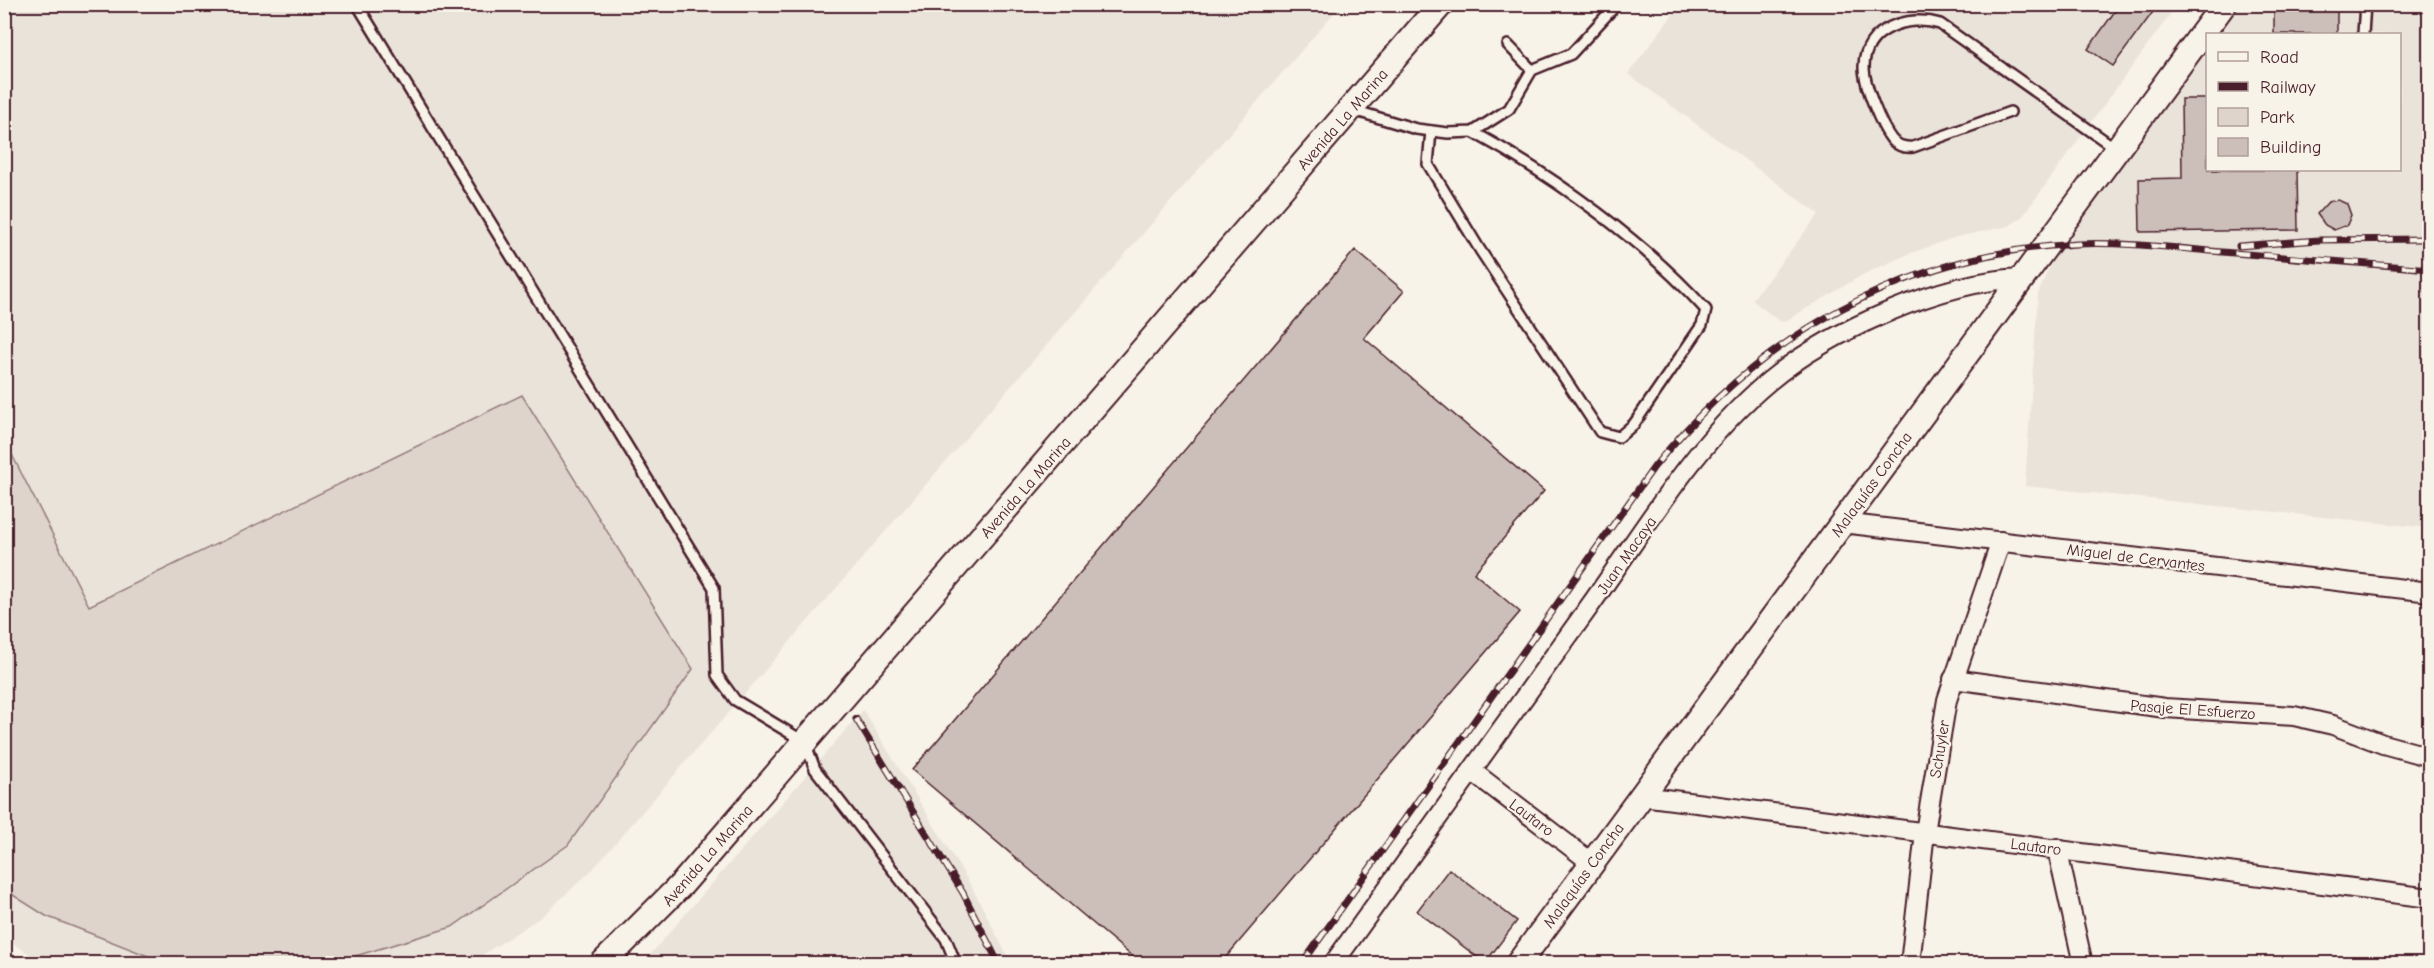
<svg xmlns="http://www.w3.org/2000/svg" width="2434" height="968" font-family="'Comic Neue',sans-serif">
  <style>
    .built { fill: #eae3da }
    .green { fill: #ded4cc; stroke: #947a7c; stroke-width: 1.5 }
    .building { fill: #ccbfb9; stroke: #4a1f2b; stroke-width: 1.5 }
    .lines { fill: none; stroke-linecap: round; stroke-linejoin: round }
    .lane-casing { stroke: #4a1f2b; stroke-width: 14 }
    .street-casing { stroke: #4a1f2b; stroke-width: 22 }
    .secondary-casing { stroke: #4a1f2b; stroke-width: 28 }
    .lane { stroke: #f7f3e8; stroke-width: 9 }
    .street { stroke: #f7f3e8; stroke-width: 18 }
    .secondary { stroke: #f7f3e8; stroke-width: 24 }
    .rail-casing { stroke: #4a1f2b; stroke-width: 7 }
    .rail { stroke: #f7f3e8; stroke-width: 4.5; stroke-dasharray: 14; stroke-linecap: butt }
    .labels { text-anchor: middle; stroke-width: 4.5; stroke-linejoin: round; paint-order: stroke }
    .street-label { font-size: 16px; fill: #4a1f2b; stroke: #f7f3e8 }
  </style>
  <rect width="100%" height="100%" fill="#f7f3e8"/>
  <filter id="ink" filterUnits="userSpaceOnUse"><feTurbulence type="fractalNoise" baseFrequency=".0167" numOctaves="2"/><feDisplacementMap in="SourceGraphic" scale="12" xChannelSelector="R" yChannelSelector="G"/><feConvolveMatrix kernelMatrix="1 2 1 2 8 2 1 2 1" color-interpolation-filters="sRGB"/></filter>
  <g filter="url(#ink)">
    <g class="built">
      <polygon points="5,5 1341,5 593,869 541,917 468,964 45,963 5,939"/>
      <polygon points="1680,5 2177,5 2022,217 2009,226 1956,237 1911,253 1864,274 1784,322 1779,321 1752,300 1819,214 1628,74"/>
      <polygon points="2230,5 2429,5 2429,528 2025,486 2038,294 2064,231 2207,36 2208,170 2400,170 2400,34 2208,34"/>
      <polygon points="863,710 972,887 1011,963 642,964"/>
    </g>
    <polygon class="green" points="522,395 693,669 568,845 452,927 332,963 166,963 46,916 5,890 5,441 89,606"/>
    <g class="building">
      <polygon points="2120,4 2142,4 2153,12 2113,66 2088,49"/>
      <rect x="2274" y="4" width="63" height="30"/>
      <polygon points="2181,99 2208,99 2208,170 2297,170 2298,230 2140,232 2139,179 2182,178"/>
      <polygon points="2338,200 2347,204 2351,215 2347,225 2334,230 2325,225 2317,214 2328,202"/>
      <polygon points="1355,250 1404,291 1364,338 1544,491 1474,573 1520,612 1221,963 1140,963 912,770"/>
      <polygon points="1449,869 1517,921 1485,963 1417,911"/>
    </g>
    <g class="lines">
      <g class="lane-casing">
        <g id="lane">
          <polyline points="357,4 714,588 717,675 735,700 805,742 815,769 946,939 956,964"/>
          <polyline points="2363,34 2365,4"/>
          <polyline points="1508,45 1532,70"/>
          <polyline points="1353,110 1416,129 1448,133 1473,132 1509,109 1532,70 1571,54 1617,4"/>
          <path d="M2010 112 1913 147C1905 148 1898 146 1892 140 1881 126 1864 85 1864 67 1864 28 1909 14 1940 24L2115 148"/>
          <path d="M1431 131 1428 164 1480 250 1600 432 1619 437 1634 424 1702 325 1706 310C1645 242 1554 176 1473 132"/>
        </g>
      </g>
      <g class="street-casing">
        <g id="street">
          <polyline points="1842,523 2430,592"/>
          <polyline points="1953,679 2165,708 2294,716 2333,725 2383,744 2430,757"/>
          <polyline points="1472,771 1592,863"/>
          <polyline points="1642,796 2430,898"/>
          <polyline points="2057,848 2083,964"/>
          <path d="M1333 964C1419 845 1504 726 1589 607 1644 530 1695 443 1768 382 1829 331 1942 281 2022 278"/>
          <polyline points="1910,964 1925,832 1947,700 2001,541"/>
        </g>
      </g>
      <g class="secondary-casing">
        <g id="secondary">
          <polyline points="602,964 683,883 1441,4"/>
          <polyline points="1518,964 2224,4"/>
        </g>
      </g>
      <use href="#lane" class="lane"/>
      <use href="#street" class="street"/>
      <use href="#secondary" class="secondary"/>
      <g class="rail-casing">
        <g id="rail">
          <polyline points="2239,246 2319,240 2430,239"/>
          <polyline points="856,719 963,893 999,964"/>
          <path d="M1302 964 1654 467C1761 334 1905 253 2077 244 2125 242 2174 248 2222 252 2291 257 2360 263 2430 269"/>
        </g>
      </g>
      <use href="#rail" class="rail"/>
    </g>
  </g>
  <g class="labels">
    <g class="street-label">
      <text transform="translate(1342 119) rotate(-49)" y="6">Avenida La Marina</text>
      <text transform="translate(1871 484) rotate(-54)" y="6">Malaquías Concha</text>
      <text transform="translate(1025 487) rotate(-49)" y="6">Avenida La Marina</text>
      <text transform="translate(1626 555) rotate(-55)" y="6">Juan Macaya</text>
      <text transform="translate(2136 557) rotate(7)" y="6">Miguel de Cervantes</text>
      <text transform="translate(2193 709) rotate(4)" y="6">Pasaje El Esfuerzo</text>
      <text transform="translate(1939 749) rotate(-81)" y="6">Schuyler</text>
      <text transform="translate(1532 817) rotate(37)" y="6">Lautaro</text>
      <text transform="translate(2036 846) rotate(7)" y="6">Lautaro</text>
      <text transform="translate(707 855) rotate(-49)" y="6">Avenida La Marina</text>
      <text transform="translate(1583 875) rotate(-54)" y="6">Malaquías Concha</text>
    </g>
  </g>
  <rect width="2434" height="968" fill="none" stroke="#f7f3e8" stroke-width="24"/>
  <rect x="12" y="12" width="2410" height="944" fill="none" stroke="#4a1f2b" stroke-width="2" filter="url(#ink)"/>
  <rect x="2206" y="33" width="195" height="138" fill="#f7f3e8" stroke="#b29e9c" stroke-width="1.5"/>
  <rect x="2218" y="52" width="30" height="9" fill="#f7f3e8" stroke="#b29e9c" stroke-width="1.5"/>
  <text x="2260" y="63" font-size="18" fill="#4a1f2b">Road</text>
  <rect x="2218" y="82" width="30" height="9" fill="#4a1f2b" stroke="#b29e9c" stroke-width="1.5"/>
  <text x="2260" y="93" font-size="18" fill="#4a1f2b">Railway</text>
  <rect x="2218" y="108" width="30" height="18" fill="#ded4cc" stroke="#b29e9c" stroke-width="1.5"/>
  <text x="2260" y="123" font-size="18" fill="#4a1f2b">Park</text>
  <rect x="2218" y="138" width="30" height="18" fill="#ccbfb9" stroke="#b29e9c" stroke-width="1.5"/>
  <text x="2260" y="153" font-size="18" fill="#4a1f2b">Building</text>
</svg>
